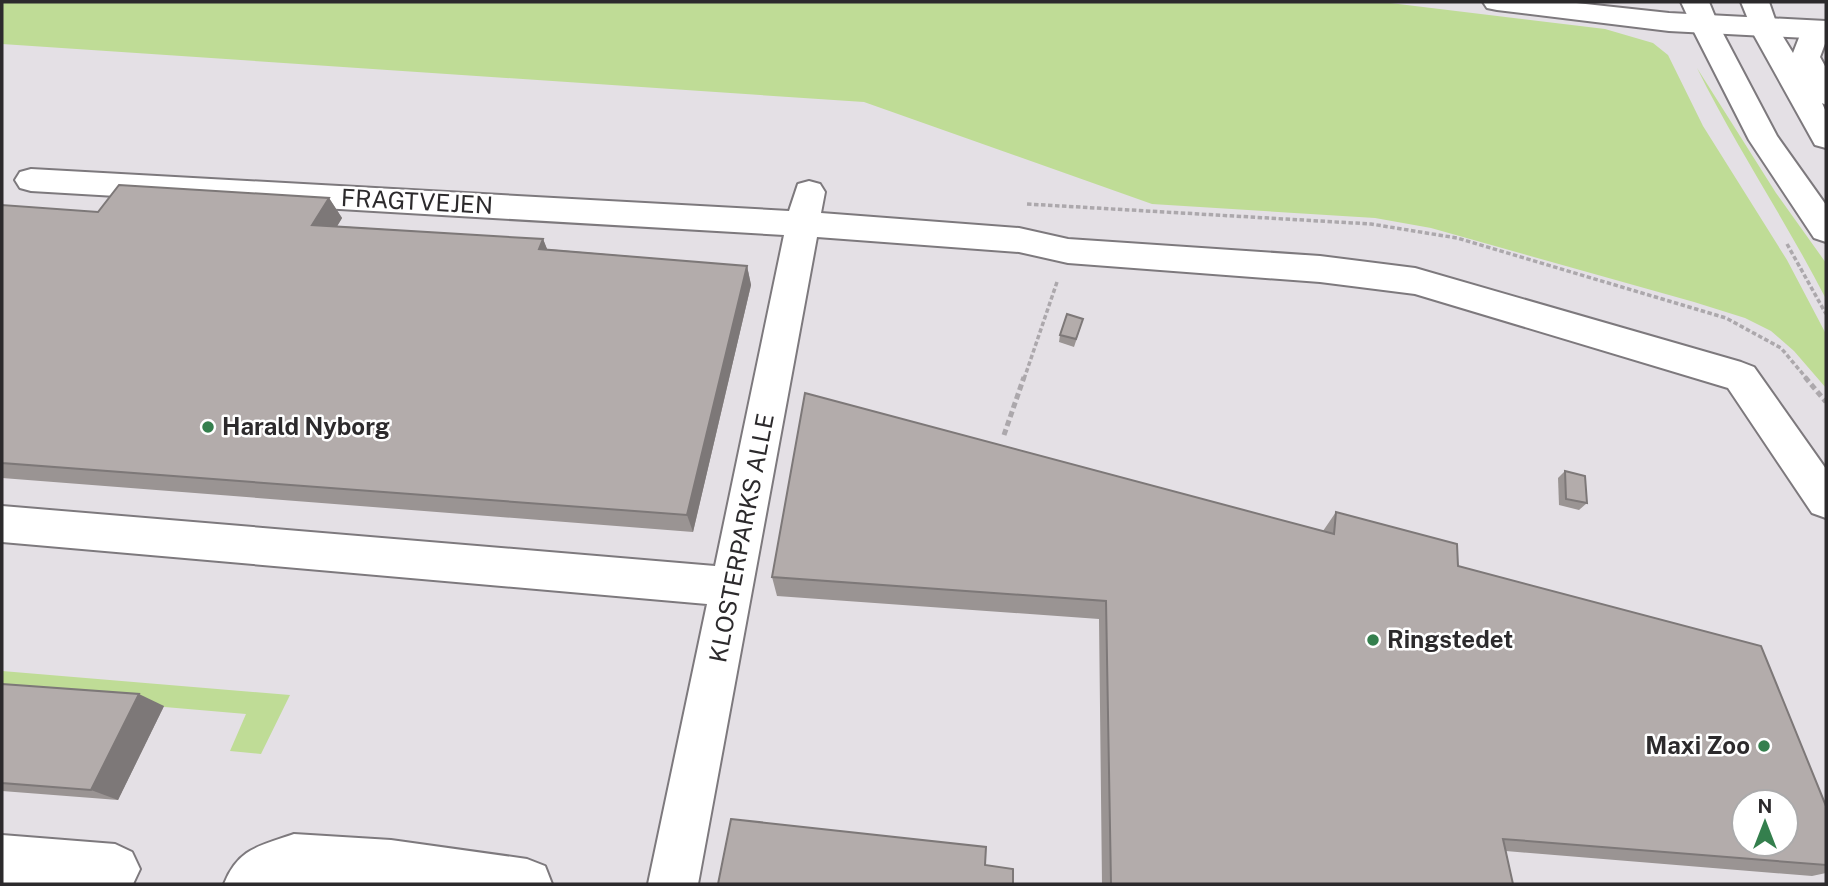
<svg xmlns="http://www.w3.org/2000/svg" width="1828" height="886" font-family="'Public Sans',sans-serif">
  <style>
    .green { fill: #bfdc96 }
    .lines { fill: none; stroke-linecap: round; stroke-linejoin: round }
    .minor-casing { stroke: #7d797d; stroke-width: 4 }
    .major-casing { stroke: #7d797d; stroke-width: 4 }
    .highway-casing { stroke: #7d797d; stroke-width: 4 }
    .path-far1 { stroke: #aca8ac; stroke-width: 3.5; stroke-dasharray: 4.5 2.5; stroke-linecap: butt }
    .path { stroke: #aca8ac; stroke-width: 5; stroke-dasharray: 6 3.5; stroke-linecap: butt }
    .minor { fill: #fff; fill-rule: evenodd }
    .major { fill: #fff; fill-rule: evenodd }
    .highway { fill: #fff; fill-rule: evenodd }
    .wall { fill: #9a9493 }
    .shaded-wall { fill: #7d7878 }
    .building { fill: #b3acab; stroke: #7d7878; stroke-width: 2; fill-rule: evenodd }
    .poi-dot { fill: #347f4d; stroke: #fff; stroke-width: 2.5 }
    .labels { text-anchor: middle; stroke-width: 5; stroke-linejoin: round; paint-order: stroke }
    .street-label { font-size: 24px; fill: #2c2a2c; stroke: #fff }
    .poi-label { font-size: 24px; font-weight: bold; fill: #2c2a2c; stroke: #fff; text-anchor: start }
  </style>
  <rect width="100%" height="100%" fill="#e4e0e5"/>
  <g class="green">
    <polygon points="2,2 1382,2 1605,29 1653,43 1668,55 1703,126 1787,260 1826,334 1826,388 1794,351 1771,331 1745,318 1694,302 1431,228 1375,218 1152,204 864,102 2,44"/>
    <path d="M1697 68 1776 193 1826 263V299C1786 221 1736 147 1697 68Z"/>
    <polygon points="2,671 290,695 261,754 230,751 246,714 2,693"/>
  </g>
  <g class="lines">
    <g class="minor-casing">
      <g id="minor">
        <polygon points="1704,15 1714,18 1718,24 1777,136 1826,205 1826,242 1814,238 1749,140 1690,24 1694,18"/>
        <polygon points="1764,19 1774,22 1793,53 1802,30 1826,22 1826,41 1820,57 1826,68 1826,105 1822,103 1826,112 1826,148 1815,145 1750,28 1754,22"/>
        <polygon points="31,169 789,211 798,184 809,181 820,184 825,192 821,213 1019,228 1068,239 1320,256 1415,268 1741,362 1754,367 1826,469 1826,518 1812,513 1728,388 1415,294 1320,282 1068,263 1019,252 817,237 698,884 648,884 707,604 2,542 2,506 715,566 784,235 31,191 20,188 15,180 20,172"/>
        <path d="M294 834 391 840 527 859 545 866 552 884H224C238 848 260 846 294 834Z"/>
        <polygon points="2,835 115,844 132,852 140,869 133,884 2,883"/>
      </g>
    </g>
    <g class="major-casing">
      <g id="major">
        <polygon points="1681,2 1709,2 1718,24 1714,30 1704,33 1694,30"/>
        <polygon points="1741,2 1769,2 1778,28 1774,34 1764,37 1754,34"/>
      </g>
    </g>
    <g class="highway-casing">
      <polygon id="highway" points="1483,2 1567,2 1669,13 1826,21 1826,39 1669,31 1497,10 1487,8"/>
    </g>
    <g class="path-far1">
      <polyline points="1027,204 1371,224 1457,238 1726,318 1781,348 1807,379"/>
      <polyline points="1787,244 1826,314"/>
      <polyline points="1024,379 1057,282"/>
    </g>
    <g class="path">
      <polyline points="1805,377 1826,402"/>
      <polyline points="1004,435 1024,377"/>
    </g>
    <use href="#minor" class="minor"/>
    <use href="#major" class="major"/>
    <use href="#highway" class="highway"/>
  </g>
  <g class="wall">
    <polygon points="329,198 342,218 337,226 543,239 547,249 747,266 751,285 693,532 2,478 2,205 98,212"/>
    <polygon points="1081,326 1074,347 1059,342 1060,335"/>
    <polygon points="1565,471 1587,503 1579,510 1559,505 1558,478"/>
    <polygon points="1336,512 1458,566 1826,806 1826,873 1812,876 1506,851 1513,884 1102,884 1099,619 777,596 772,577 1323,531"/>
    <polygon points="2,684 164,706 118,800 2,791"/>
  </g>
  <g class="shaded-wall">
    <polygon points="329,198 342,218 326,245 312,225"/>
    <polygon points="543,239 551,259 539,249"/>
    <polygon points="747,266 751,285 693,532 687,515"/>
    <polygon points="139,694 164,706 118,800 91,790"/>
  </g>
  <g class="building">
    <polygon points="119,185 329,198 312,225 543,239 539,249 747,266 687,515 2,463 2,205 98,212"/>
    <polygon points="1067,314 1083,319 1076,339 1060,335"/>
    <path d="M805 393 1334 534 1336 512 1457 544 1458 566 1761 646 1826 806V865L1503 839 1513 884H1111L1106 601 772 577ZM1744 802H1786V844H1744Z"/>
    <polygon points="1565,471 1585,476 1587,503 1566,499"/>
    <polygon points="2,684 139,694 91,790 2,783"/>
    <polygon points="731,819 986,847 985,865 1013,869 1013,884 718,884"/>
  </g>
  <g class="poi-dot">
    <circle cx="208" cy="427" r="7"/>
    <circle cx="1373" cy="640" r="7"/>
    <circle cx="1764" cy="746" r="7"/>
  </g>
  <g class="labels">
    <g class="street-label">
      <text transform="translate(417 202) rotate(3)" y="8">FRAGTVEJEN</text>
      <text transform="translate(742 538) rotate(-79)" y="8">KLOSTERPARKS ALLE</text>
    </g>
    <g class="poi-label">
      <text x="222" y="435">Harald Nyborg</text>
      <text x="1387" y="648">Ringstedet</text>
      <text x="1750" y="754" text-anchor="end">Maxi Zoo</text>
    </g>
  </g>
  <rect width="1828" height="886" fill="none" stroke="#2c2a2c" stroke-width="7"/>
  <g transform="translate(1765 823)"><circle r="33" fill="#ffffff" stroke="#abaaab" stroke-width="2"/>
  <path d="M0-5L12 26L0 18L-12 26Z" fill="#347f4d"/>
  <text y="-10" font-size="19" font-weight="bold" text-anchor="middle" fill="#2c2a2c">N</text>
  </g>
</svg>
